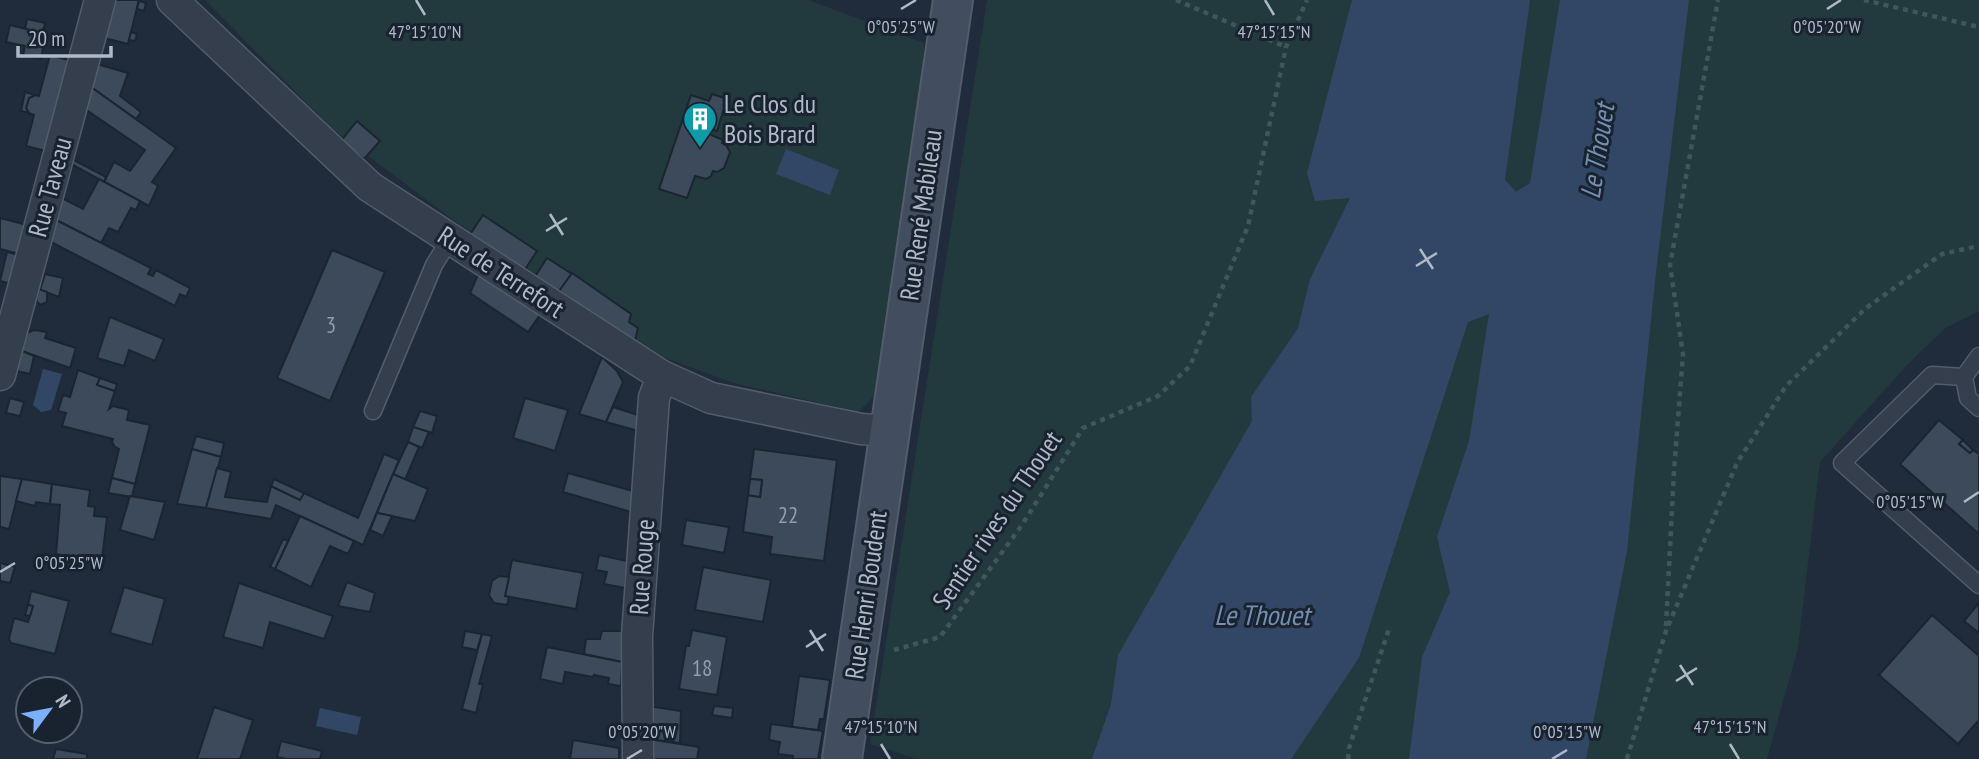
<svg xmlns="http://www.w3.org/2000/svg" width="1979" height="759" font-family="'PT Sans Narrow',sans-serif">
  <style>
    .green { fill: #223a3d }
    .water { fill: #324765 }
    .building { fill: #3c4a5b; stroke: #1b2532; stroke-width: 2 }
    .lines { fill: none; stroke-linecap: round; stroke-linejoin: round }
    .service-casing { stroke: #525c6a; stroke-width: 19 }
    .minor-casing { stroke: #525c6a; stroke-width: 33 }
    .secondary-casing { stroke: #525c6a; stroke-width: 42 }
    .path { stroke: #40575a; stroke-width: 4.5; stroke-dasharray: 5 5; stroke-linecap: butt }
    .service { stroke: #343e4c; stroke-width: 16 }
    .minor { stroke: #343e4c; stroke-width: 30 }
    .secondary { stroke: #424d5f; stroke-width: 38 }
    .ticks { fill: none; stroke: #afb9c8; stroke-width: 2.5 }
    .labels { text-anchor: middle; stroke-width: 6; stroke-linejoin: round; paint-order: stroke }
    .number-label { font-size: 23px; fill: #929dad }
    .poi-label { font-size: 26px; fill: #afb9c8; stroke: #192330; text-anchor: start }
    .street-label { font-size: 26px; fill: #afb9c8; stroke: #192330 }
    .water-label { font-size: 28px; font-style: italic; fill: #748eb2; stroke: #192330 }
    .ticks-label { font-size: 18px; text-anchor: middle; fill: #afb9c8; stroke: #192330; stroke-width: 6; stroke-linejoin: round; paint-order: stroke }
  </style>
  <rect width="100%" height="100%" fill="#202c3c"/>
  <g class="green">
    <polygon points="205,0 808,0 924,43 922,79 875,395 858,412 734,383 652,353 452,219 331,128"/>
    <polygon points="987,0 1979,0 1979,311 1945,328 1906,366 1820,462 1798,648 1767,759 918,759 870,744"/>
  </g>
  <g class="water">
    <polygon points="1352,0 1530,0 1505,180 1516,192 1530,183 1560,0 1689,0 1656,272 1627,551 1586,759 1409,759 1422,657 1450,592 1437,537 1469,441 1489,314 1468,322 1359,658 1291,759 1092,759 1111,704 1118,655 1252,421 1251,397 1298,328 1310,279 1350,198 1315,201 1307,173"/>
    <polygon points="786,149 839,170 830,195 776,174"/>
    <polygon points="43,369 62,374 51,410 41,412 33,405"/>
    <polygon points="320,708 361,717 357,735 316,726"/>
  </g>
  <g class="building">
    <polygon points="114,0 139,0 128,44 104,38"/>
    <polygon points="139,1 146,3 144,11 137,9"/>
    <polygon points="27,19 45,23 43,33 25,29"/>
    <polygon points="10,25 46,34 41,59 23,55 25,46 6,42"/>
    <polygon points="131,32 137,34 135,41 129,40"/>
    <polygon points="69,52 75,53 50,152 26,146 34,115 29,113 26,108 29,98 35,95 39,96 50,55 68,60"/>
    <polygon points="97,64 128,73 120,96 141,112 136,119 91,87"/>
    <polygon points="91,87 176,148 152,182 158,186 149,206 104,182 114,162 130,171 145,150 85,109"/>
    <polygon points="25,92 35,95 29,98 26,108 29,113 21,111"/>
    <polygon points="712,94 727,99 717,131 711,129 709,134 723,140 722,143 726,145 730,152 724,168 717,172 713,171 711,176 706,179 695,176 687,198 659,189 691,95 709,101"/>
    <polygon points="357,121 380,141 364,159 341,141"/>
    <polygon points="72,159 106,177 104,182 71,164"/>
    <polygon points="99,179 140,201 136,210 131,208 118,232 109,228 101,243 56,220 62,198 83,209"/>
    <polygon points="483,215 537,251 524,271 469,236"/>
    <polygon points="0,218 31,226 23,255 0,249"/>
    <polygon points="56,220 151,268 148,274 153,276 156,270 190,288 186,297 180,294 175,306 51,242"/>
    <polygon points="332,250 385,272 330,401 277,378"/>
    <polygon points="7,252 23,256 15,285 0,281"/>
    <polygon points="547,258 572,274 557,294 534,278"/>
    <polygon points="480,270 542,312 528,332 470,293"/>
    <polygon points="572,273 631,314 629,322 638,328 634,345 557,294"/>
    <polygon points="45,274 63,278 59,297 40,290"/>
    <polygon points="39,289 47,292 47,302 40,305 36,300"/>
    <polygon points="110,317 164,339 155,361 129,350 124,366 97,358"/>
    <polygon points="34,330 47,332 45,338 76,348 70,368 22,351 27,333"/>
    <polygon points="22,351 34,356 30,374 17,371"/>
    <polygon points="602,357 617,371 623,382 606,422 579,414"/>
    <polygon points="78,370 100,378 97,385 115,391 109,409 113,406 129,410 127,420 150,425 135,484 112,478 119,449 115,447 112,442 113,439 62,426 66,413 58,411 63,395 70,397"/>
    <polygon points="100,378 117,384 115,391 97,385"/>
    <polygon points="10,398 24,402 20,416 6,413"/>
    <polygon points="525,398 568,410 555,451 513,438"/>
    <polygon points="613,407 638,415 638,431 606,422"/>
    <polygon points="420,411 437,416 432,433 413,427"/>
    <polygon points="1939,420 1963,440 1959,444 1970,453 1973,450 1979,454 1979,534 1900,464"/>
    <polygon points="413,427 429,432 422,448 408,442"/>
    <polygon points="196,436 224,443 221,457 192,449"/>
    <polygon points="1963,440 1973,450 1970,453 1959,444"/>
    <polygon points="408,442 419,447 405,480 393,474"/>
    <polygon points="192,449 221,457 206,508 177,504"/>
    <polygon points="754,449 837,460 824,561 770,554 772,537 743,532 748,495 760,497 762,480 750,479"/>
    <polygon points="384,454 399,460 363,545 276,505 271,519 206,508 217,468 231,472 225,497 267,502 271,486 300,500 304,493 358,518"/>
    <polygon points="568,473 633,491 631,512 563,492"/>
    <polygon points="393,474 428,489 415,521 377,513"/>
    <polygon points="0,476 22,479 9,529 0,527"/>
    <polygon points="112,478 135,484 132,497 108,493"/>
    <polygon points="22,479 52,484 50,504 36,502 35,506 16,501"/>
    <polygon points="274,479 304,493 300,500 271,486"/>
    <polygon points="750,479 762,480 760,497 748,495"/>
    <polygon points="52,484 90,490 88,506 95,507 94,516 107,517 102,559 80,557 79,561 61,559 61,555 56,554 60,505 50,504"/>
    <polygon points="130,496 165,502 154,540 120,530"/>
    <polygon points="377,513 392,516 383,536 370,530"/>
    <polygon points="300,516 354,541 348,554 330,546 311,587 275,569"/>
    <polygon points="686,520 729,527 724,553 682,545"/>
    <polygon points="283,539 288,541 275,569 270,567"/>
    <polygon points="599,555 627,561 625,588 604,584 607,572 596,570"/>
    <polygon points="512,560 583,573 576,609 505,596"/>
    <polygon points="0,563 15,567 10,583 0,581"/>
    <polygon points="703,567 771,580 763,622 695,610"/>
    <polygon points="499,576 509,577 505,596 509,597 507,605 494,603 489,595 492,581"/>
    <polygon points="347,582 375,593 370,612 338,606"/>
    <polygon points="239,583 333,616 324,639 270,622 263,648 223,637"/>
    <polygon points="124,587 165,599 152,645 110,633"/>
    <polygon points="31,591 69,601 55,654 11,643 9,639 14,618 28,622 33,606 28,605"/>
    <polygon points="1979,603 1979,633 1964,621"/>
    <polygon points="28,605 33,606 30,616 25,615"/>
    <polygon points="1932,615 1979,656 1979,720 1958,744 1879,675"/>
    <polygon points="692,630 727,637 717,695 679,689 686,646 689,646"/>
    <polygon points="465,631 482,634 477,650 462,647"/>
    <polygon points="602,631 623,631 622,662 584,654 586,639 600,639"/>
    <polygon points="482,634 492,636 479,684 483,684 476,713 462,709"/>
    <polygon points="547,647 622,662 621,686 608,684 609,678 594,675 593,677 565,672 563,684 540,679"/>
    <polygon points="799,676 830,680 824,719 820,719 818,730 792,727"/>
    <polygon points="648,706 681,711 680,743 649,739"/>
    <polygon points="714,706 733,708 732,718 712,715"/>
    <polygon points="214,707 253,720 240,759 197,759"/>
    <polygon points="771,724 823,731 818,759 793,759 793,756 778,754 780,742 769,740"/>
    <polygon points="649,739 699,747 697,759 649,759"/>
    <polygon points="573,740 619,748 619,759 570,759"/>
    <polygon points="281,741 322,751 320,759 286,759 277,757"/>
    <polygon points="56,749 87,754 87,759 53,759"/>
  </g>
  <g class="lines">
    <g class="service-casing">
      <g id="service">
        <polyline points="1979,356 1964,377 1968,398 1979,408"/>
        <polyline points="1964,377 1932,375 1842,463 1979,585"/>
        <polyline points="373,411 434,265 450,239"/>
      </g>
    </g>
    <g class="minor-casing">
      <g id="minor">
        <polyline points="172,0 370,187 662,376 711,398 861,429 890,431"/>
        <polyline points="0,375 100,0"/>
        <polyline points="638,759 637,636 654,398 662,376"/>
      </g>
    </g>
    <g class="secondary-casing">
      <polyline id="secondary" points="842,759 953,0"/>
    </g>
    <g class="path">
      <polyline points="1176,0 1286,47"/>
      <polyline points="1864,0 1979,27"/>
      <polyline points="1666,626 1674,471 1683,354 1670,265 1718,0"/>
      <polyline points="894,650 940,637 1022,525 1083,428 1158,396 1190,366 1248,226 1286,47 1307,0"/>
      <polyline points="1348,759 1349,748 1390,626"/>
      <polyline points="1627,759 1666,631 1737,463 1786,386 1866,308 1942,254 1979,246"/>
    </g>
    <use href="#service" class="service"/>
    <use href="#minor" class="minor"/>
    <use href="#secondary" class="secondary"/>
  </g>
  <path class="ticks" d="M416 0 425 15M1265 0 1274 15M901 9 916 0M1827 9 1841 0M550 214 563 235M546 231 567 218M1420 249 1433 269M1416 266 1437 253M1964 502 1979 492M0 572 15 563M810 630 823 651M806 647 826 634M1680 665 1693 685M1676 681 1697 668M881 744 890 759M1730 744 1739 759M627 759 642 750M1552 759 1567 750"/>
  <defs>
    <g id="building-pin" transform="scale(1.75)"><path d="M0 17L-7.5 6A9.5 9.5 0 1 1 7.5 6Z" fill="#0f9aa8" stroke="#192330"/><path d="M-4-6H4V6H1V3H-1V6H-4ZM-2.5-4.3h1.7v1.8h-1.7ZM.8-4.3h1.7v1.8H.8ZM-2.5-1h1.7V.8h-1.7ZM.8-1h1.7V.8H.8Z" fill="#fff"/></g>
  </defs>
  <g fill-rule="evenodd">
    <use href="#building-pin" x="700" y="119"/>
  </g>
  <g class="labels">
    <g class="number-label">
      <text x="331" y="333">3</text>
      <text x="788" y="523">22</text>
      <text x="702" y="676">18</text>
    </g>
    <g class="poi-label">
      <text x="724" y="113">Le Clos du<tspan x="724" dy="30">Bois Brard</tspan></text>
    </g>
    <g class="street-label">
      <text transform="translate(50 187) rotate(-75)" y="9">Rue Taveau</text>
      <text transform="translate(921 215) rotate(-82)" y="9">Rue René Mabileau</text>
      <text transform="translate(501 272) rotate(33)" y="9">Rue de Terrefort</text>
      <text transform="translate(997 520) rotate(-56)" y="9">Sentier rives du Thouet</text>
      <text transform="translate(642 567) rotate(-86)" y="9">Rue Rouge</text>
      <text transform="translate(866 595) rotate(-82)" y="9">Rue Henri Boudent</text>
    </g>
    <g class="water-label">
      <text transform="translate(1597 151) rotate(-81)" y="10">Le Thouet</text>
      <text x="1262" y="625">Le Thouet</text>
    </g>
  </g>
  <g class="ticks-label">
    <text x="901" y="33">0°05'25"W</text>
    <text x="1827" y="33">0°05'20"W</text>
    <text x="1274" y="38">47°15'15"N</text>
    <text x="425" y="38">47°15'10"N</text>
    <text x="1910" y="508">0°05'15"W</text>
    <text x="69" y="569">0°05'25"W</text>
    <text x="881" y="733">47°15'10"N</text>
    <text x="1730" y="733">47°15'15"N</text>
    <text x="642" y="738">0°05'20"W</text>
    <text x="1567" y="738">0°05'15"W</text>
  </g>
  <g transform="translate(49 710) rotate(58)"><circle r="33" fill="#192330" stroke="#555f6d" stroke-width="2"/>
  <path d="M0-5L12 26L0 18L-12 26Z" fill="#7dafff"/>
  <text y="-10" font-size="19" font-weight="bold" text-anchor="middle" fill="#afb9c8">N</text>
  </g>
  <path d="M18 46v10h93v-10" fill="none" stroke="#afb9c8" stroke-width="3.5"/>
  <text x="28" y="46" font-size="21" fill="#afb9c8" stroke="#192330" stroke-width="5" paint-order="stroke">20 m</text>
</svg>
